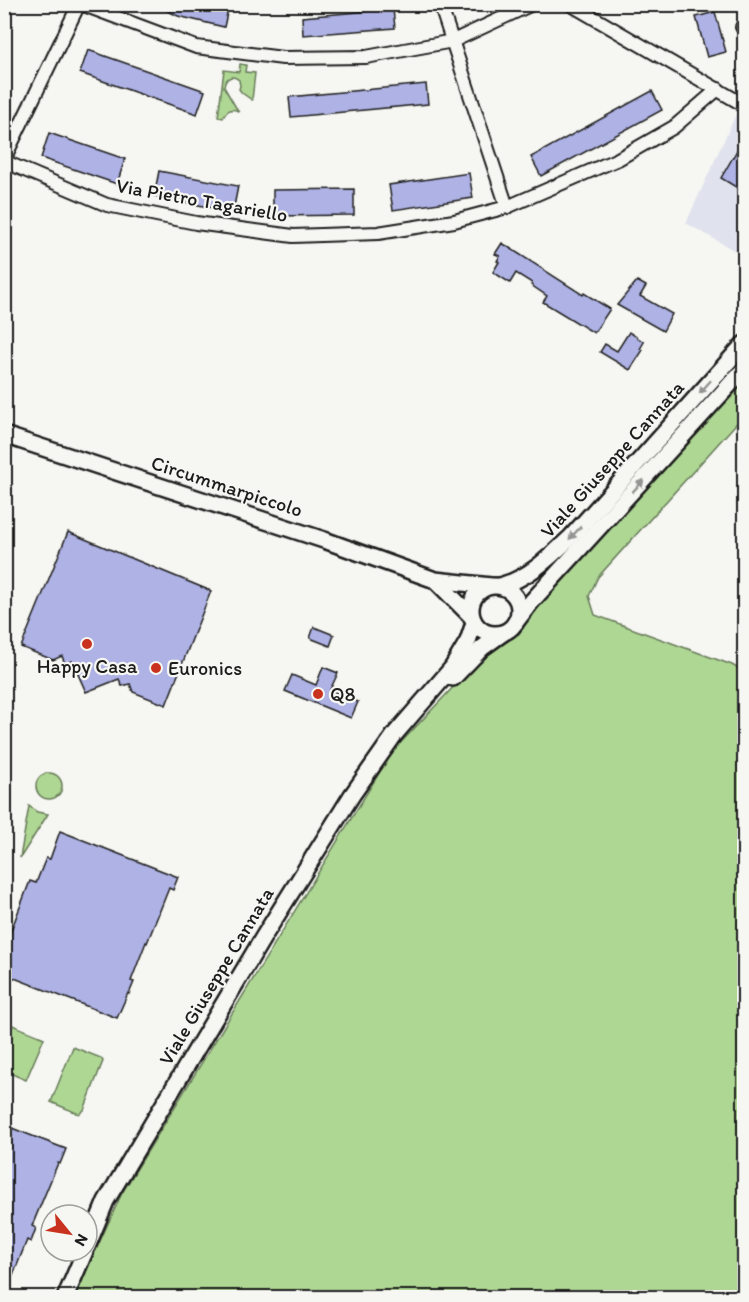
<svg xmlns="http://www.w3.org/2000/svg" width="749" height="1302" font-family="Itim,sans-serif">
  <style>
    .built { fill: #e0e2ee }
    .green { fill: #afd794; stroke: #667a58; stroke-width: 1.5 }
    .building { fill: #aeb2e4; stroke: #1c1c1c; stroke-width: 1.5 }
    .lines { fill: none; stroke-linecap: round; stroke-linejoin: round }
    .minor-casing { stroke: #1c1c1c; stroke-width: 16 }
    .tertiary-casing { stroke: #1c1c1c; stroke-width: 20 }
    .minor { stroke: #f6f6f2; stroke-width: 12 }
    .tertiary { stroke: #f6f6f2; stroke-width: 15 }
    .oneway { fill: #949492 }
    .poi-dot { fill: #c8321e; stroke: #f6f6f2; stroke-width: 2 }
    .labels { text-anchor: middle; stroke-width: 4.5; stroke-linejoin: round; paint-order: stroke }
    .street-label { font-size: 20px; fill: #1c1c1c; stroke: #f6f6f2 }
    .poi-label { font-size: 20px; fill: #1c1c1c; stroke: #f6f6f2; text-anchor: start }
  </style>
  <rect width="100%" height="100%" fill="#f6f6f2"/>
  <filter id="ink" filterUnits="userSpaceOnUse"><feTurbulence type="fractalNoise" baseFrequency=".0167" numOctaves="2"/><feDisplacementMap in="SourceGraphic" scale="12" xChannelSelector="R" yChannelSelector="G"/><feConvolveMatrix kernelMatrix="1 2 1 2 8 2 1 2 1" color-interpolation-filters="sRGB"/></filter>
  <g filter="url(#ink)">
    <polygon class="built" points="738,110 744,114 744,256 686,223"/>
    <g class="green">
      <path d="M240 64 246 65 245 72 255 73 252 100 242 93 239 89 240 86 239 80C232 74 225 78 224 87L238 111C231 107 226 111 223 118L218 117 224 70 239 72Z"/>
      <polygon points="744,375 744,415 598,577 589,596 595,615 732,665 744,672 744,1297 74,1298 122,1193 392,752 490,648 519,634 540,601"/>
      <circle cx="49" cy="786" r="13"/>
      <polygon points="29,806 37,812 48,814 20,858"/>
      <polygon points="5,1022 44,1038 26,1080 5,1071"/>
      <polygon points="73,1047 101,1058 103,1061 84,1110 79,1114 51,1102"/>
    </g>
    <g class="building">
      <polygon points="154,4 211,4 228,9 224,27 178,16"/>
      <polygon points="393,9 395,28 303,35 302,17"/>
      <polygon points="715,12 726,52 707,57 696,17"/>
      <polygon points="88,50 205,91 197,114 80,73"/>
      <polygon points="426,84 428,104 291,117 289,97"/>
      <polygon points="652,91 662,110 541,176 531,157"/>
      <polygon points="49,133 125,159 117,184 41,158"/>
      <polygon points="744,138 744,192 721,178"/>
      <polygon points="159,171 238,186 233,212 154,196"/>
      <polygon points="469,173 473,198 393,210 389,185"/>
      <polygon points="354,189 354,215 273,216 273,190"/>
      <polygon points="502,243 583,295 584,293 610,309 594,333 543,302 547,296 531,285 532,283 516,273 510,283 493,272 499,262 497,261 500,256 495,254"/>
      <polygon points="637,281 646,286 640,296 672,314 663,331 617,305"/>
      <polygon points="629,332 644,342 640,349 643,350 630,370 600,352 605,344 617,351"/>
      <polygon points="68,532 211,591 166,705 133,692 130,684 122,686 119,679 86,692 72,661 65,664 62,656 53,660 21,647"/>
      <polygon points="314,627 334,635 330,646 310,638"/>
      <polygon points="323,667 338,673 330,690 358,702 351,718 285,691 292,675 316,685"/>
      <polygon points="60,831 178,877 173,890 169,888 147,943 146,942 131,981 134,982 129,994 128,993 117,1018 4,974 4,931 10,933 30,881 36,883 46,858 50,859"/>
      <polygon points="4,1125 66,1149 60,1164 58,1163 32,1226 36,1228 31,1242 27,1240 5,1296"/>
    </g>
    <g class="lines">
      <g class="minor-casing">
        <g id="minor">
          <polyline points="79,4 6,155 8,163 107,205 196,223 293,236 378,233 454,221 507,207 618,159 674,127 718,89"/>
          <polyline points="81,4 196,47 283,58 366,57 453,41 532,4"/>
          <polyline points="440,4 507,207"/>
          <polyline points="570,4 744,105"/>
          <polyline points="742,27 744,26"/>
        </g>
      </g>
      <g class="tertiary-casing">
        <g id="tertiary">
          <polyline points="4,435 327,541 435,580 491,586"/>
          <polyline points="435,580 471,616"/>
          <path d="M500 586C529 578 550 557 571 537L744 344"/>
          <circle cx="495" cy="610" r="24"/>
          <polyline points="515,623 532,601 744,369"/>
          <polyline points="453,678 482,648 503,633"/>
          <polyline points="87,1247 106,1201 264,936 352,795 395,734 452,668 468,641 474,623"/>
          <polyline points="65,1298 85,1251"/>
        </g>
      </g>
      <use href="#minor" class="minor"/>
      <use href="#tertiary" class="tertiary"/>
    </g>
    <defs><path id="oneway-solid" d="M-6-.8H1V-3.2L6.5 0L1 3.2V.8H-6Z" transform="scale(1.5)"/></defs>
    <g class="oneway">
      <use href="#oneway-solid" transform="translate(705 387) rotate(132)"/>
      <use href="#oneway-solid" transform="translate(638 486) rotate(-47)"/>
      <use href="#oneway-solid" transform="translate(575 533) rotate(133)"/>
    </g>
  </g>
  <g class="poi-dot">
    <circle cx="87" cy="644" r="6"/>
    <circle cx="156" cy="668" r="6"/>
    <circle cx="318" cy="694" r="6"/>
  </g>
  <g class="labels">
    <g class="street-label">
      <text transform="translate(202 200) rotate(10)" y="7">Via Pietro Tagariello</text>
      <text transform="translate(612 459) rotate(-48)" y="7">Viale Giuseppe Cannata</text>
      <text transform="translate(227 486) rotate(18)" y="7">Circummarpiccolo</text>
      <text transform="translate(216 976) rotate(-59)" y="7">Viale Giuseppe Cannata</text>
    </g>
    <g class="poi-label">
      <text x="87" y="673" text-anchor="middle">Happy Casa</text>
      <text x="168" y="675">Euronics</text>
      <text x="330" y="701">Q8</text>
    </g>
  </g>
  <rect width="749" height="1302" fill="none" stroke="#f6f6f2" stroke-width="24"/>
  <rect x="12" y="12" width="725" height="1278" fill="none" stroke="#1c1c1c" stroke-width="2" filter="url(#ink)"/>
  <g transform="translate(69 1233) rotate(120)"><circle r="28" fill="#f6f6f2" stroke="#9f9f9c" stroke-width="1.5"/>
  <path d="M0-4.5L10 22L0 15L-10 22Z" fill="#c8321e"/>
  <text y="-9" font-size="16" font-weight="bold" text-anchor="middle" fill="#1c1c1c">N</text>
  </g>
</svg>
